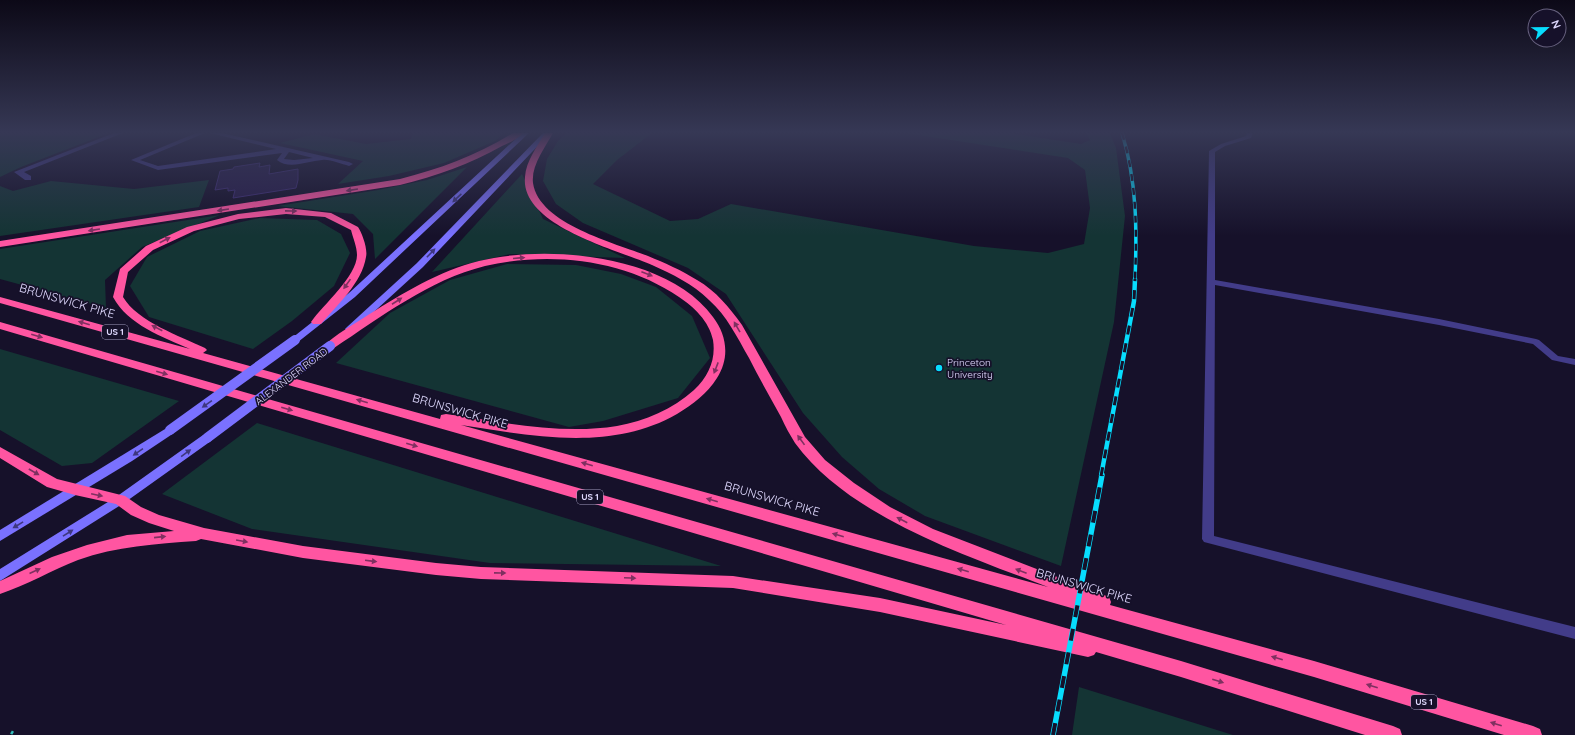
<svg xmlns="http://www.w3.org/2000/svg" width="1575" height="735" font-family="Quicksand,sans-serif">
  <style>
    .green { fill: #143434 }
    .building { fill: #281d4b; stroke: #402f77 }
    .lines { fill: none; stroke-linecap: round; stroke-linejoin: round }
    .path { stroke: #31bcb9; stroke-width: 3.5; stroke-dasharray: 2.5 4; stroke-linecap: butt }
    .lane { fill: #423c89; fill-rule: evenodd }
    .secondary { fill: #7a71ff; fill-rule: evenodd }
    .highway { fill: #ff55a1; fill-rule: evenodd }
    .rail-far2-casing { stroke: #07ddfe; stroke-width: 3.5 }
    .rail-far1-casing { stroke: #07ddfe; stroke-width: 4.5 }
    .rail-casing { stroke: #07ddfe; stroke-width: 5.5 }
    .rail-far2 { stroke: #16112a; stroke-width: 2.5; stroke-dasharray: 7; stroke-linecap: butt }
    .rail-far1 { stroke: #16112a; stroke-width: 3; stroke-dasharray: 9; stroke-linecap: butt }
    .rail { stroke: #16112a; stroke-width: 4; stroke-dasharray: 12; stroke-linecap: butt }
    .secondary-bridge { stroke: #7a71ff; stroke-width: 10 }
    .oneway { fill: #7f3060 }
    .oneway2 { fill: #3e377f }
    .poi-dot { fill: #07ddfe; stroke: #16112a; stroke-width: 1.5 }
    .labels { text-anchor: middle; stroke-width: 3.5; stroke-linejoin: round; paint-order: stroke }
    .shield { fill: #16112a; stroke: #a39ebf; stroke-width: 1 }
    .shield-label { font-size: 9px; font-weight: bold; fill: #e0daff }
    .poi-label { font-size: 10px; fill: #e0daff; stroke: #16112a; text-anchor: start }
    .street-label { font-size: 10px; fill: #e0daff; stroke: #16112a }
    .near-street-label { font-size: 12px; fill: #e0daff; stroke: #16112a }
  </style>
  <rect width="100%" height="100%" fill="#16112a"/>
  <g class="green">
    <polygon points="0,133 109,133 21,167 0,177"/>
    <polygon points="413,133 504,133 495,141 444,163 389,176 338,184 363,161 280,143 314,134 366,144 411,139"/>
    <polygon points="566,133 652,133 617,160 593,184 670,221 698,219 731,204 974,246 1048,253 1084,244 1090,208 1085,170 1068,158 905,133 1010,133 1081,144 1090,140 1086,133 1110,133 1116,148 1125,216 1114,322 1061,566 925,516 879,489 842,457 803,413 726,294 688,268 583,223 556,204 543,181 547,159 558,141"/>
    <polygon points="467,167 375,259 373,234 353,214 277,206 378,190 427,180"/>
    <polygon points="522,174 543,219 625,258 510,254 432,272"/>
    <polygon points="209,180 199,207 0,236 0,186 13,191 51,181 134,189"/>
    <polygon points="220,215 142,247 105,280 106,308 0,279 0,249"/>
    <polygon points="260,218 317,220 341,234 350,253 334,286 292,321 253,349 149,317 130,286 147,257 200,231"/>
    <polygon points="507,264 576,265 621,274 656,287 692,316 710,358 678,398 603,421 569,427 336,363 390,313 450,280"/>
    <polygon points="0,349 179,401 92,463 62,466 0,430"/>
    <polygon points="257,423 721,566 490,563 252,529 162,494"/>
    <polygon points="1079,687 1233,735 1072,735"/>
  </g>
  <polygon class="building" points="260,163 259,167 270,165 269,174 298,169 298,180 296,188 233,198 235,190 228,191 228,188 215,190 220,171 233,169 234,167"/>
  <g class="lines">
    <polyline class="path" points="11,732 16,735"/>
    <g class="lane">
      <polygon points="114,133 123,133 24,172 31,176 31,180 25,180 14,172"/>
      <path d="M196 133H205L140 160 158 166 276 149 210 133H222L349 162 353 164 349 166C341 164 330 159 322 160 308 161 289 170 277 160L282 153 158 170 131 160ZM289 152 313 158 294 160 284 159Z"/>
      <polygon points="1247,133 1253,133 1251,138 1225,146 1215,152 1215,280 1439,319 1536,339 1539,340 1558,356 1575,359 1575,365 1552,360 1533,344 1439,325 1215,285 1214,536 1575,627 1575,639 1204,542 1202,539 1209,151 1221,144 1246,136"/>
    </g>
    <g class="secondary">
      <polygon points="522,133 529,133 355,297 298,342 292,342 290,340 292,338 349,293"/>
      <polygon points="543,133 550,133 423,267 353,331 347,331 345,329 347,327 417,263"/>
      <polygon points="170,426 174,427 175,430 174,433 132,461 0,541 0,530"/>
      <polygon points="207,434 211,435 213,438 211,441 124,503 0,581 0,569 116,497 203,435"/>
    </g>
    <g class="highway">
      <path d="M513 133H523C518 139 509 143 502 146 470 164 436 176 400 185L0 247V241L400 179C440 169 478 155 513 133Z"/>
      <path d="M545 133H553C545 148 531 165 533 183 539 224 615 243 648 256 665 263 681 270 697 280 716 291 729 307 742 325L805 437 825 460 854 483 890 507 933 529 1109 597 1111 602 1110 605 1314 661 1533 726 1540 729 1542 735H1504L1314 677 0 303V297L190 349C163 337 128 325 113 297L120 269 146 246 187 227 238 214 286 208 331 213 358 227C362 233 368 249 366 257 362 283 337 305 321 324H313L311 322C323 305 357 276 357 255 357 247 353 238 351 230L325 217 286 214 239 219 194 231 153 250 128 272 123 297C138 322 180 336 205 348L207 350 203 353 440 419 441 415 446 414C502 422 561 435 617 426 645 421 673 409 694 390 709 376 716 359 713 340 709 321 694 307 679 297 624 259 549 251 485 266 429 280 381 317 334 348H326L324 346C334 335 356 323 368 315 403 293 439 271 479 261 548 244 668 255 713 317 727 335 730 358 717 378 707 394 693 404 677 414 611 452 532 436 461 425L1048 587C965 555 849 517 795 443 790 435 785 426 781 417 770 397 759 378 749 358 737 337 727 316 709 300 693 284 672 274 652 265 618 250 520 226 525 177 526 161 537 147 545 133Z"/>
      <path d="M0 322 1181 661 1393 726 1400 729 1402 735H1365L1181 677 1096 652 1094 655 1088 657 880 612 733 588 481 579 436 575 303 558 201 539 196 541C156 544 117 546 78 560 52 570 27 585 0 594V581L52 557 87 545 127 535 174 531 149 523 131 515 116 504 75 495 47 487 0 458V447L57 479 125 496 141 507 159 515 204 528 303 546 436 563 481 567 733 576 880 598 1006 625 0 329Z"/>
    </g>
    <g class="rail-far2-casing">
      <path id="rail-far2" d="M1122 133C1137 182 1137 230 1135 280"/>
    </g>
    <g class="rail-far1-casing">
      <polyline id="rail-far1" points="1101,476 1134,301 1135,279"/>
    </g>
    <g class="rail-casing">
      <polyline id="rail" points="1053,735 1102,475"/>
    </g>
    <use href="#rail-far2" class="rail-far2"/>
    <use href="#rail-far1" class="rail-far1"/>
    <use href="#rail" class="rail"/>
    <g class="secondary-bridge">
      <polyline points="170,430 295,340"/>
      <polyline points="207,438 330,346"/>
    </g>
  </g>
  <defs><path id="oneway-solid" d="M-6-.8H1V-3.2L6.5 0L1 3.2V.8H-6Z"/></defs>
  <g class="oneway">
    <use href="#oneway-solid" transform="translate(352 190) rotate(171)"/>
    <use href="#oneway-solid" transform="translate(223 210) rotate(171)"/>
    <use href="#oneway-solid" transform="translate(291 211) rotate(1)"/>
    <use href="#oneway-solid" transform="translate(94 230) rotate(171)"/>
    <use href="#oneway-solid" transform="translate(165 240) rotate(-27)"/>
    <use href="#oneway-solid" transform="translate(519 258) rotate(-5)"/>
    <use href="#oneway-solid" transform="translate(647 274) rotate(21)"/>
    <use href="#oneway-solid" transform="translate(347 284) rotate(125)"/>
    <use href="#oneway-solid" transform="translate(397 301) rotate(-33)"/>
    <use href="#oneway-solid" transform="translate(84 323) rotate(-164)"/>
    <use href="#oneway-solid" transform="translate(737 327) rotate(-120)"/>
    <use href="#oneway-solid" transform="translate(157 328) rotate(-153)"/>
    <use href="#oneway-solid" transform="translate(37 336) rotate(16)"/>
    <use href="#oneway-solid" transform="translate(716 368) rotate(111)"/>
    <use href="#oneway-solid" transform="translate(162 373) rotate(16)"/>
    <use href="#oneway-solid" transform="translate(362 401) rotate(-164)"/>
    <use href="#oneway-solid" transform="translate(287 409) rotate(16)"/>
    <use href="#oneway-solid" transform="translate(801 440) rotate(-126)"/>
    <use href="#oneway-solid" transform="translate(412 445) rotate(16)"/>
    <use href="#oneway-solid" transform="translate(587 464) rotate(-164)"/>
    <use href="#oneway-solid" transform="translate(34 472) rotate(30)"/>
    <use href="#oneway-solid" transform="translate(97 495) rotate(12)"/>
    <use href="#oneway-solid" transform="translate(712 500) rotate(-164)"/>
    <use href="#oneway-solid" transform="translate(902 520) rotate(-152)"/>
    <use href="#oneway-solid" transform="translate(838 535) rotate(-164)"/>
    <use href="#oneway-solid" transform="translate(160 537) rotate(-6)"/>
    <use href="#oneway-solid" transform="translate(242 541) rotate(10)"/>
    <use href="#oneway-solid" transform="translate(371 561) rotate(7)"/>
    <use href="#oneway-solid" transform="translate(963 570) rotate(-164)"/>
    <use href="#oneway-solid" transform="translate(35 571) rotate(-24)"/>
    <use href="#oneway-solid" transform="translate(1021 571) rotate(-159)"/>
    <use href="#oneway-solid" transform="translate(500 573) rotate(1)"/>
    <use href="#oneway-solid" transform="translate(630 578) rotate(2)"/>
    <use href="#oneway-solid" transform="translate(1277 658) rotate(-164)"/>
    <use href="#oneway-solid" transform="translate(1218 681) rotate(17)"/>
    <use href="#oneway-solid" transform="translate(1372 686) rotate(-163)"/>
    <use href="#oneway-solid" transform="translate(1496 724) rotate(-163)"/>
  </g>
  <g class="oneway2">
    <use href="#oneway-solid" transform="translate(457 198) rotate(137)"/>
    <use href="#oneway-solid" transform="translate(431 253) rotate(-46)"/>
    <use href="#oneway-solid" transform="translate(207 404) rotate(145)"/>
    <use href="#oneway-solid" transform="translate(138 452) rotate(146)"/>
    <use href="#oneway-solid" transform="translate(186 453) rotate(-36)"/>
    <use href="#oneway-solid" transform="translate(18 525) rotate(149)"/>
    <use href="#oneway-solid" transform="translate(68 533) rotate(-32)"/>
  </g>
  <linearGradient id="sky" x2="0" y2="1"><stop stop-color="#0c0917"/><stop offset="0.56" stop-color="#363855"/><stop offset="1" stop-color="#363855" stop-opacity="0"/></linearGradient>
  <rect width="1575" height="236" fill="url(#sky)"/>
  <circle class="poi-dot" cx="939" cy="368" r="4"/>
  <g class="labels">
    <g class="shield">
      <rect x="102" y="325" width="26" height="14" rx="3"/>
      <rect x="577" y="490" width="26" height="14" rx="3"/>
      <rect x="1411" y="695" width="26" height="14" rx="3"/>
    </g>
    <g class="shield-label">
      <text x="115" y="335">US 1</text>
      <text x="590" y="500">US 1</text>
      <text x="1424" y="705">US 1</text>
    </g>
    <g class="poi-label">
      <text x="947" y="366">Princeton<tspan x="947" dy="12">University</tspan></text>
    </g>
    <g class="street-label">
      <text transform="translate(291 376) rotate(-37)" y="4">ALEXANDER ROAD</text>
    </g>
    <g class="near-street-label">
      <text transform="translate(67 301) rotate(16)" y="4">BRUNSWICK PIKE</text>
      <text transform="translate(460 411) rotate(16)" y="4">BRUNSWICK PIKE</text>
      <text transform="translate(772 499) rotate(16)" y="4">BRUNSWICK PIKE</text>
      <text transform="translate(1084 586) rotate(16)" y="4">BRUNSWICK PIKE</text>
    </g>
  </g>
  <g transform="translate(1547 28) rotate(68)"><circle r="19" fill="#16112a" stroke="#67617f"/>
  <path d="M0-3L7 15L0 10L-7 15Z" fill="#07ddfe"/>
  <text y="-6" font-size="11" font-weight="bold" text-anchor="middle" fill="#e0daff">N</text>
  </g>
</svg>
